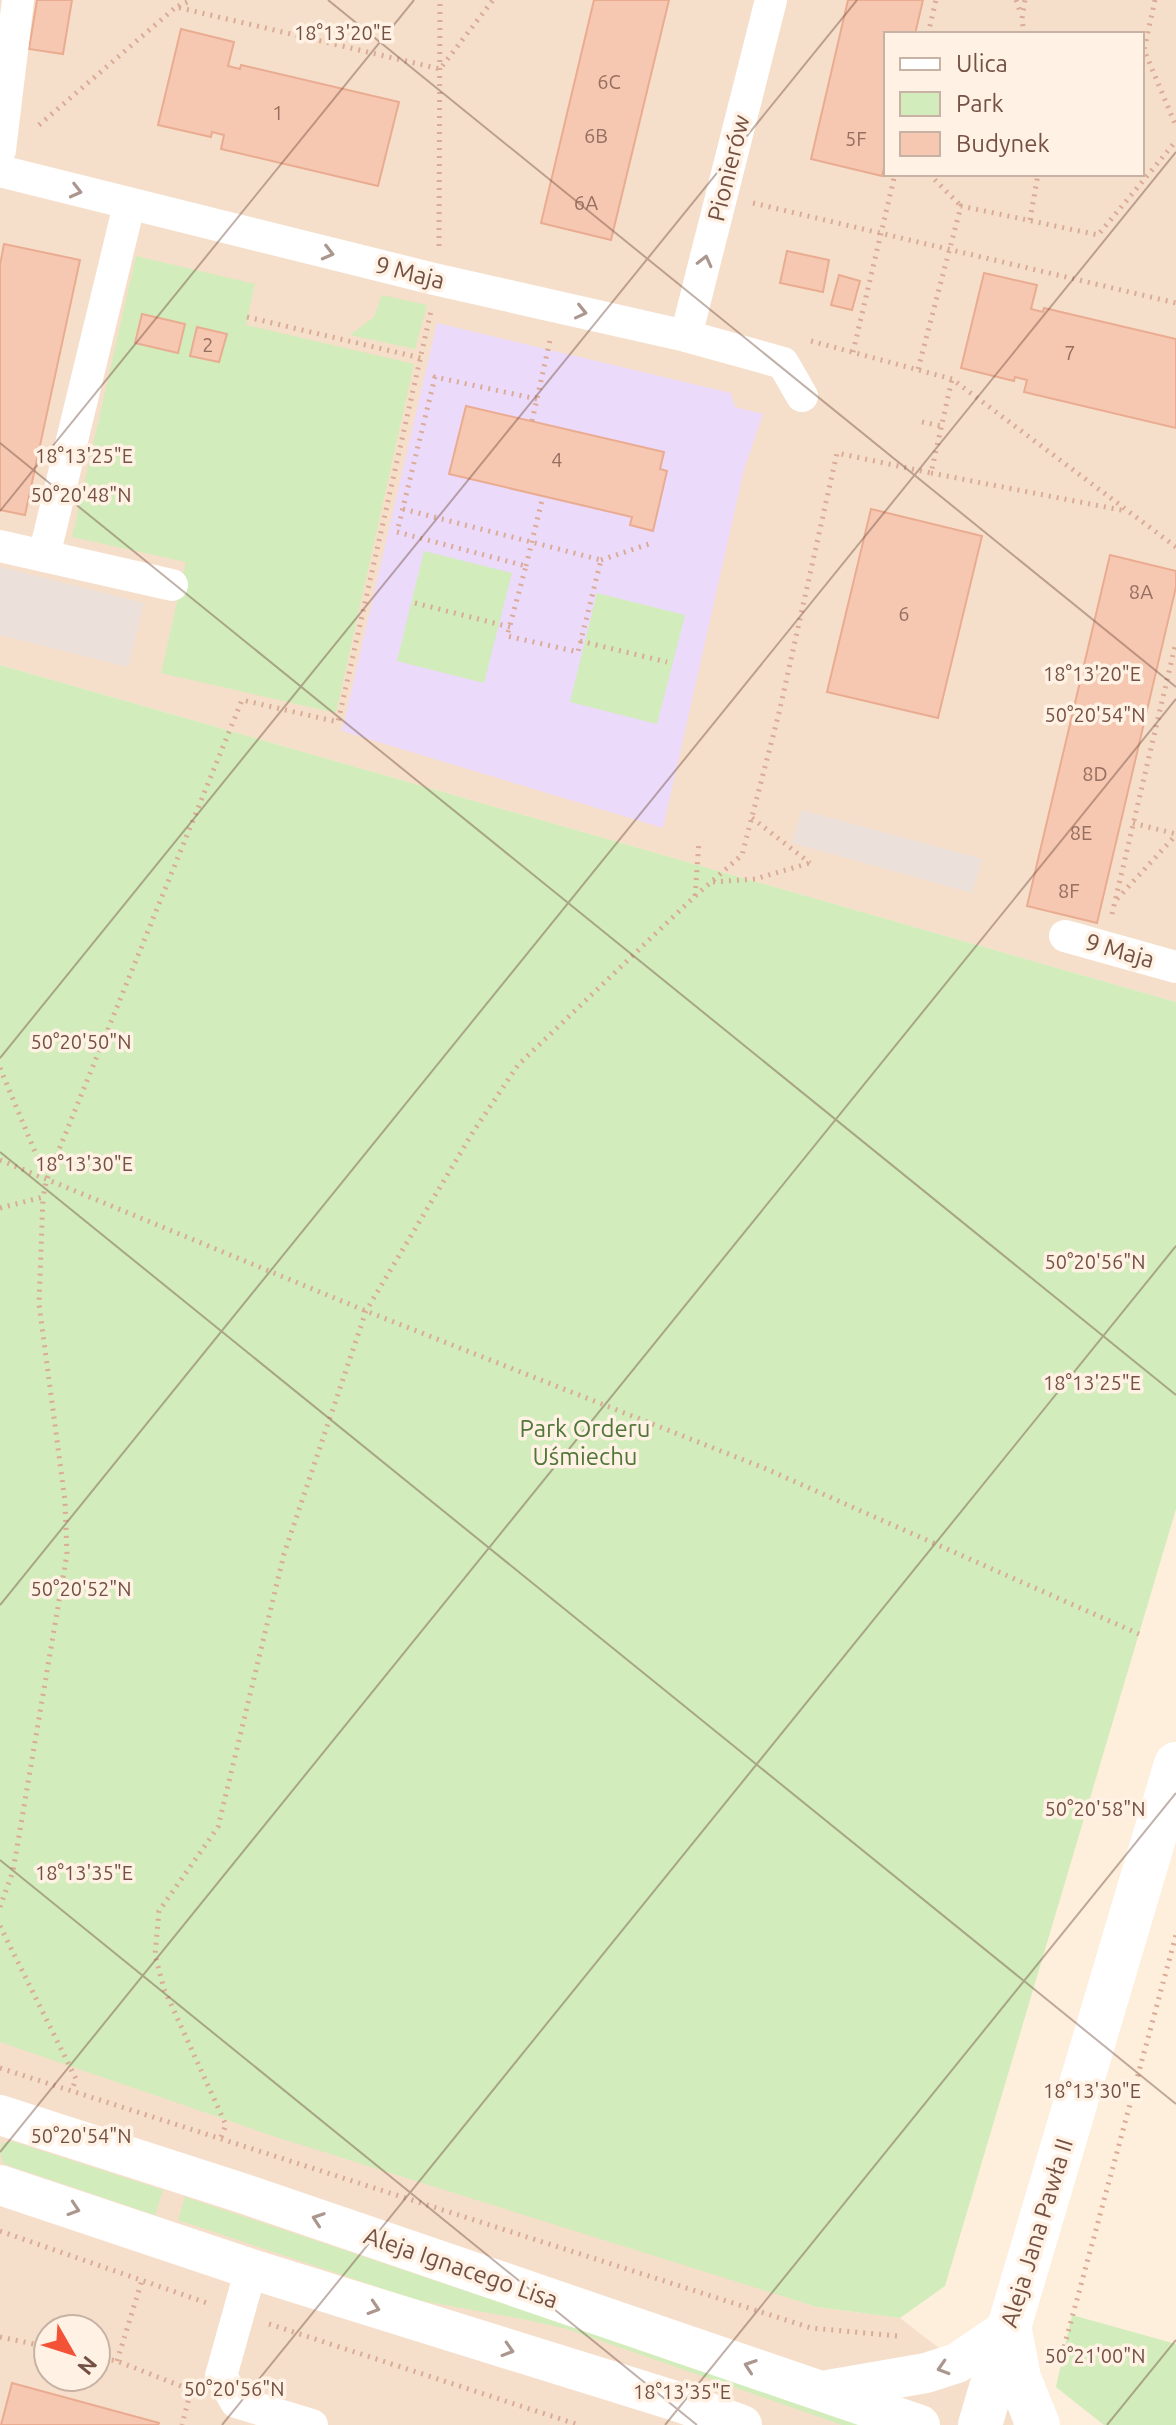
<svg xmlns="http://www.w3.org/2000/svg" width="1176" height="2425" font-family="Ubuntu,sans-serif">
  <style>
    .residential { fill: #f6dfca; fill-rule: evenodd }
    .industrial { fill: #ebe0da }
    .education { fill: #ecdafa }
    .green { fill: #d2ecbb }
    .building { fill: #f6c8b2; stroke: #eaac91; stroke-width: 2 }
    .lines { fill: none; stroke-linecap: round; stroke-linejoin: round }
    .path { stroke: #daab96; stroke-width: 5; stroke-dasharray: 2 6; stroke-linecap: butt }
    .minor { stroke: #fff; stroke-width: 32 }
    .tertiary { stroke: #fff; stroke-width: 40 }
    .secondary { stroke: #fff; stroke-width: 44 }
    .oneway { stroke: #ac978f }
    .ticks { fill: none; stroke: #755144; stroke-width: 2; stroke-opacity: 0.45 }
    .labels { text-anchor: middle; stroke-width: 7; stroke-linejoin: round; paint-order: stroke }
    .number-label { font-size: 20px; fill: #956f60 }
    .street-label { font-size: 24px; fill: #755144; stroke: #fff2e4 }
    .park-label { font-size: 24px; fill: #507639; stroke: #fff2e4 }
    .ticks-label { font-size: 20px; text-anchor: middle; fill: #755144; stroke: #fff2e4; stroke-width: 7; stroke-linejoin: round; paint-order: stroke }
  </style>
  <rect width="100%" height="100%" fill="#feeedc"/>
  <g class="residential">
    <path d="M0 0H1176V1002L0 665ZM886 34H1142V174H886Z"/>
    <path d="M0 2041 817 2307 900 2318 1014 2406 1013 2425H0ZM48 2329H96V2377H48Z"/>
  </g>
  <g class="industrial">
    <polygon points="0,567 144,603 128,667 0,635"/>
    <polygon points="802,810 982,859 972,893 792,843"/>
  </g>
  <polygon class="education" points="437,323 731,393 735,407 763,414 744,470 663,828 342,731"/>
  <g class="green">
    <polygon points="136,256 255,284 246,325 414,364 336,713 161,673 186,562 72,537"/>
    <polygon points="382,295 427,305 415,349 350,335 374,317"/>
    <polygon points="424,551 512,573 484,683 397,661"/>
    <polygon points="597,593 685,615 657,724 570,702"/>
    <polygon points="0,665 1176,1002 1176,1509 945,2286 900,2318 817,2307 276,2137 0,2042"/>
    <path d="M11 2141 163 2190 155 2215 4 2164C0 2157 0 2150 2 2143Z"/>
    <polygon points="185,2197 867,2425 842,2425 567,2329 522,2319 417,2300 178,2220"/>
    <polygon points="1072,2315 1176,2344 1176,2425 1104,2425 1056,2387"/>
  </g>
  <g class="building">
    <polygon points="37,0 72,0 63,54 29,49"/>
    <polygon points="594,0 669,0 611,240 541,223"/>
    <polygon points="848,0 923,0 915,34 886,34 886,160 882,176 811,159"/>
    <polygon points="181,29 234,42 228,66 240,69 241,65 399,102 378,186 221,149 224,135 212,132 211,137 158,125"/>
    <polygon points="4,244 80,260 25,515 0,510 0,265"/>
    <polygon points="787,251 829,260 823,292 780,283"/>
    <polygon points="984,273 1037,285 1031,309 1043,312 1044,308 1176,339 1176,428 1024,392 1027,380 1015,377 1014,381 961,368"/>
    <polygon points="839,275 860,281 852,310 831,305"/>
    <polygon points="142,314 185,324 178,353 135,343"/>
    <polygon points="197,327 227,334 219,362 190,356"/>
    <polygon points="466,406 664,452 660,469 667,471 653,531 630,525 632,517 449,474"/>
    <polygon points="871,509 982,536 938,718 827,692"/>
    <polygon points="1110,555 1176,571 1176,587 1097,923 1027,906"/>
    <polygon points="12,2383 159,2423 158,2425 1,2425"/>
  </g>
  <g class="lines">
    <g class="path">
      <polyline points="1016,0 1021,14"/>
      <polyline points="1155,0 1144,50 1176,126"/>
      <polyline points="178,6 192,0"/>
      <polyline points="928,34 936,0"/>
      <polyline points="1024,34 1022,19 1025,0"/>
      <polyline points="39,125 176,7 440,69 493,0"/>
      <polyline points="929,174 961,206"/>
      <polyline points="753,203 1176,303"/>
      <polyline points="1030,220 1038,174"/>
      <polyline points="439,246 440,0"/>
      <polyline points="247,317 421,358"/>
      <polyline points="811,341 952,379 1176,547"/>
      <polyline points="853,352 895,174"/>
      <polyline points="918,369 961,206 1098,235 1176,141"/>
      <polyline points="532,421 550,340"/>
      <polyline points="922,422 941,426"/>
      <polyline points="931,473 1126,511"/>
      <polyline points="403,509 601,560 578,652 507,636 526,566 397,532 435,377 537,399"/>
      <polyline points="601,560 652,543"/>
      <polyline points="526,566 543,496"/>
      <polyline points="415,603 510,627"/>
      <polyline points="580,641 667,662"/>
      <polyline points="752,818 810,863"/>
      <polyline points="1133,823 1176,834"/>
      <polyline points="713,882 755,879 810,863"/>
      <polyline points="695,896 699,842"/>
      <polyline points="1117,899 1176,835"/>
      <polyline points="1112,914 1176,642"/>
      <polyline points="0,1068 46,1178"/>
      <polyline points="0,1160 366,1311 764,1468 1139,1634"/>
      <polyline points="0,1208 43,1197 47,1179 242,700 338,722 431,311"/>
      <polyline points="0,1907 13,1871 67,1554 65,1501 39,1304 43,1197"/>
      <polyline points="0,1926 76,2079 72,2090"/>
      <polyline points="0,2068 811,2328 898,2336"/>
      <polyline points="221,2137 226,2125 164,1989 155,1955 159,1911 218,1827 284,1554 366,1311 473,1132 518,1065 695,896 742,855 779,713 837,453 931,473 952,379"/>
      <polyline points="0,2231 207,2303"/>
      <polyline points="269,2324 579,2425"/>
      <polyline points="0,2337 48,2347"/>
      <polyline points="96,2357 117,2361 191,2390 182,2425"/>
      <polyline points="117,2361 143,2277"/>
      <polyline points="1060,2362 1176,1935"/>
    </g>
    <g class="minor">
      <polyline points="0,150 18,0"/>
      <polyline points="0,171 434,279 686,336 783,363 802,396"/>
      <polyline points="686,336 771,0"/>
      <polyline points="0,546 172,585"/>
      <polyline points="44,556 129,205"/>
      <polyline points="1065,936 1176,967"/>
      <polyline points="251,2269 221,2376 236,2402 312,2425"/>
    </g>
    <g class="tertiary">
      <polyline points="0,2115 245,2194 920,2425"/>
      <polyline points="0,2185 251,2269 682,2403 742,2425"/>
      <polyline points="828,2390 926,2373 957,2363 1010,2327"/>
    </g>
    <g class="secondary">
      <polyline points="1010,2330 1019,2378 1038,2425"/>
      <polyline points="980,2425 1176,1764"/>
    </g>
  </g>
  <defs><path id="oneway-chevron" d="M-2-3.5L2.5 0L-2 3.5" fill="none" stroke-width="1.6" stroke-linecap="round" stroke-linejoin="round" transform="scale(2)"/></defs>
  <g class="oneway">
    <use href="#oneway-chevron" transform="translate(76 191) rotate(14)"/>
    <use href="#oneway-chevron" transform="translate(328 253) rotate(14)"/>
    <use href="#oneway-chevron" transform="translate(705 261) rotate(-76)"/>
    <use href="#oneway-chevron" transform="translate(581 312) rotate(13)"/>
    <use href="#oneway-chevron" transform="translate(74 2209) rotate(18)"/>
    <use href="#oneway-chevron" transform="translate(318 2219) rotate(-161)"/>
    <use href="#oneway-chevron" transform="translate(374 2308) rotate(18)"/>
    <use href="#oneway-chevron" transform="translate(508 2350) rotate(17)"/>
    <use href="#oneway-chevron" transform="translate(750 2366) rotate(-161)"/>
    <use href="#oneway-chevron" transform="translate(943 2368) rotate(163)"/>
  </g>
  <path class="ticks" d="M328 0 1176 687M0 443 1176 1395M0 511 414 0M0 1058 857 0M0 1152 1176 2104M0 1605 1176 152M0 1860 697 2425M0 2152 1176 699M222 2425 1176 1246M665 2425 1176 1793M1107 2425 1176 2340"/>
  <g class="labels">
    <g class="number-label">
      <text x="609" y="89">6C</text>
      <text x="278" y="120">1</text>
      <text x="596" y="143">6B</text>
      <text x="856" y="146">5F</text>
      <text x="586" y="210">6A</text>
      <text x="208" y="352">2</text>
      <text x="1070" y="360">7</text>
      <text x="557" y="467">4</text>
      <text x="1141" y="599">8A</text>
      <text x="904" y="621">6</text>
      <text x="1095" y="781">8D</text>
      <text x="1081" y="840">8E</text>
      <text x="1069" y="898">8F</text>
    </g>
    <g class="street-label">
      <text transform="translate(729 168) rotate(-76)" y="8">Pionierów</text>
      <text transform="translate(410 273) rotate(14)" y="8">9 Maja</text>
      <text transform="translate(1120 951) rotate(16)" y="8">9 Maja</text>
      <text transform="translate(1037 2233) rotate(-73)" y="8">Aleja Jana Pawła II</text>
      <text transform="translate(461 2268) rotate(19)" y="8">Aleja Ignacego Lisa</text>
    </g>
    <g class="park-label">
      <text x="585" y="1437">Park Orderu<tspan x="585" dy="28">Uśmiechu</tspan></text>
    </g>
  </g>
  <g class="ticks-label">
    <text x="343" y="40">18°13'20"E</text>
    <text x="84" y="463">18°13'25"E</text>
    <text x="81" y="502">50°20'48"N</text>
    <text x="1092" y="681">18°13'20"E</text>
    <text x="1095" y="722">50°20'54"N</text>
    <text x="81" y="1049">50°20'50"N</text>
    <text x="84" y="1171">18°13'30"E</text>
    <text x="1095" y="1269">50°20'56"N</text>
    <text x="1092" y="1390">18°13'25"E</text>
    <text x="81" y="1596">50°20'52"N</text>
    <text x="1095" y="1816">50°20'58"N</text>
    <text x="84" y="1880">18°13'35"E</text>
    <text x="1092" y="2098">18°13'30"E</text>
    <text x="81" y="2143">50°20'54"N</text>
    <text x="1095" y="2363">50°21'00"N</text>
    <text x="234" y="2396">50°20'56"N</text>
    <text x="682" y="2399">18°13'35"E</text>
  </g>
  <rect x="884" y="32" width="260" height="144" fill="#fff2e4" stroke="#c8b2a4" stroke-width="2"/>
  <rect x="900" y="58" width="40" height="12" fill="#ffffff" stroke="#c8b2a4" stroke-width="2"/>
  <text x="956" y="72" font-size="24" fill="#755144">Ulica</text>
  <rect x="900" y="92" width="40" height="24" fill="#d2ecbb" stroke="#c8b2a4" stroke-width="2"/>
  <text x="956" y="112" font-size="24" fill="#755144">Park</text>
  <rect x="900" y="132" width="40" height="24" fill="#f6c8b2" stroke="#c8b2a4" stroke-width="2"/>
  <text x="956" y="152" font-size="24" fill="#755144">Budynek</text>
  <g transform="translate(72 2353) rotate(129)"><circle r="38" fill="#fff2e4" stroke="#c8b2a4" stroke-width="2"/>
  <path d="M0-6L14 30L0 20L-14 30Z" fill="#f35236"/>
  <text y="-12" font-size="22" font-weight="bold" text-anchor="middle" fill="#755144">N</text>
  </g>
</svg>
